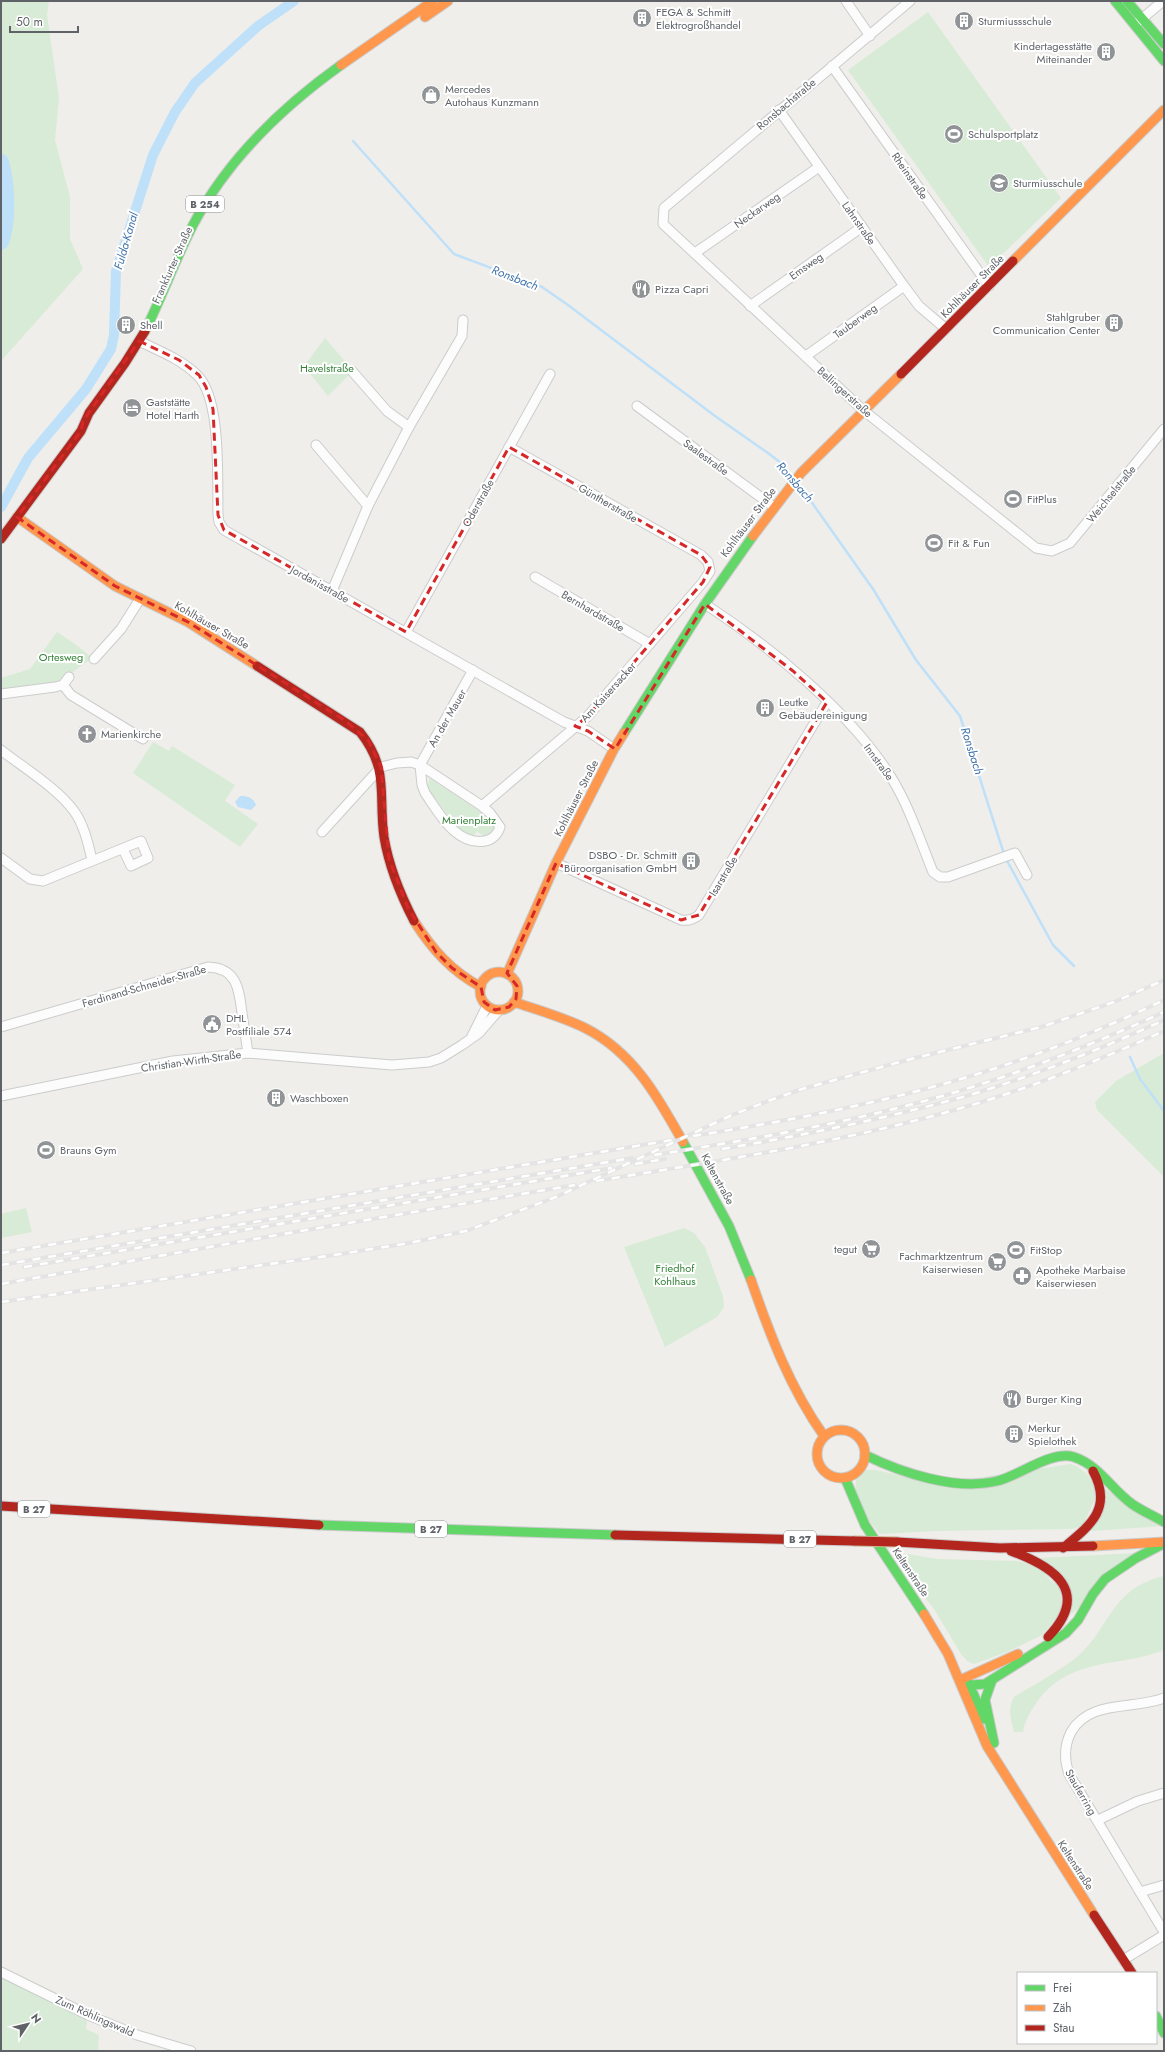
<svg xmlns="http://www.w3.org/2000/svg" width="1165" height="2052" font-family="Jost,sans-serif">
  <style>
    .green { fill: #d8ebd6 }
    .water { fill: #bfe0f9 }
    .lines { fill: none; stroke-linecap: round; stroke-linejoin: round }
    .stream { stroke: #bfe0f9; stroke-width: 2.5 }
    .canal { stroke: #bfe0f9; stroke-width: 10 }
    .river { stroke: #bfe0f9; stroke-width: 16 }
    .street-casing { stroke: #cbcccc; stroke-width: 11 }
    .fast-casing { stroke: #cacacb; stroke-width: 11 }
    .slow-casing { stroke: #cacacb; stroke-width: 11 }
    .jam-casing { stroke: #cacacb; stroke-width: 11 }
    .street { stroke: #fdfcfc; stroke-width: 9 }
    .fast { stroke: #63d668; stroke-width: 9 }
    .slow { stroke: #ff974d; stroke-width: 9 }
    .jam { stroke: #b3261e; stroke-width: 9 }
    .rail-casing { stroke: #e4e4e4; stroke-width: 4 }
    .rail { stroke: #fff; stroke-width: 2.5; stroke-dasharray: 8; stroke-linecap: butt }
    .jam-bridge-casing { stroke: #c8b996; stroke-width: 11; stroke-linecap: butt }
    .jam-bridge { stroke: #b3261e; stroke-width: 9 }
    .marked { fill: none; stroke: #d62828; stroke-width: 3; stroke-dasharray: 8 5; stroke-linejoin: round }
    .labels { text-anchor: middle; stroke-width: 4; stroke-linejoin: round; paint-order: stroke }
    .shield { fill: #fff; stroke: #8f9295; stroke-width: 1 }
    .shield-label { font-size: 10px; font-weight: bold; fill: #5f6368 }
    .poi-label { font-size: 11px; fill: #5f6368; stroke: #fff; text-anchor: start }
    .street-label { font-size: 11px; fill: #5f6368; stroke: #fff }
    .park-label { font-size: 11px; fill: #348238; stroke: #fff }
    .water-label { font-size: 12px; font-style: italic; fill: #4174aa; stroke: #fff }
  </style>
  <rect width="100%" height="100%" fill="#efeeea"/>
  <g class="green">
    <polygon points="1,1 49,1 47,15 59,98 55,140 70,197 70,239 83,269 1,361"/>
    <polygon points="928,12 1061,198 989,267 848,70"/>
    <polygon points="325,338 344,360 349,375 328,396 304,366"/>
    <polygon points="57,632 75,644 92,658 58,683 1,691 1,678 30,669"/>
    <polygon points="153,742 169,751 172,746 235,785 225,801 258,824 240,847 133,773"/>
    <polygon points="430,778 490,818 497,826 490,836 485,837 477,831 472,838 459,831 427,787"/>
    <polygon points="1164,1053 1164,1177 1097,1110 1095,1102 1116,1081"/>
    <polygon points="26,1208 32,1232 1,1238 1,1214"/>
    <polygon points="684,1228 694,1233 705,1247 723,1296 724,1307 717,1317 665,1347 624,1247"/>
    <path d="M1071 1464C1086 1470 1091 1478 1098 1492L1083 1525 1073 1529 935 1531 880 1534C867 1520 849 1495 858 1475L867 1470H876L936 1484Z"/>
    <polygon points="1105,1489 1164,1526 1091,1531"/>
    <polygon points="1136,1553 1072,1614 1040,1558"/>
    <polygon points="908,1554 937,1559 1017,1561 1037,1566 1060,1590 1062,1611 1042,1635 1007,1652 974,1664 967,1661 961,1654 934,1609 893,1556"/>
    <path d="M1164 1576V1650C1118 1668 1074 1656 1039 1699 1032 1709 1025 1719 1023 1732H1014C1011 1720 1007 1708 1014 1697 1033 1685 1060 1671 1077 1657 1111 1627 1111 1588 1164 1576Z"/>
    <polygon points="1,1978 87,2021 86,2029 99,2035 98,2051 1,2051"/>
  </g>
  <path class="water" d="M240 796C247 796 253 797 256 805L251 810 238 807 235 802Z"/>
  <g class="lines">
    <g class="stream">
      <polyline points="353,141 454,254 542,287 568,305 715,416 768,453 781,463 792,476"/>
      <polyline points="798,483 873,589 916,660 960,716 1004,854"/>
      <polyline points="1006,859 1053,945 1074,966"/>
      <polyline points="1130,1057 1140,1079 1164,1111"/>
    </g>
    <polyline class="canal" points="1,507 28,458 86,389 111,349 114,335 116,271 153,155 175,112 195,83 258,26 294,1"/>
    <path class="river" d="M1 162C7 183 9 221 1 242"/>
    <g class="street-casing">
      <g id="street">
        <polyline points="846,1 870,36"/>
        <polyline points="910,1 664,208 663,224 863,410 1036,548 1052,551 1070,543 1164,429"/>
        <polyline points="1138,22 1163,1"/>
        <polyline points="832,66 989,286"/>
        <polyline points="779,110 904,286 919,306 946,329"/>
        <polyline points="695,253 819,167"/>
        <polyline points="750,306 862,227"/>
        <path d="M139 341C159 351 181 359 197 375 222 398 217 482 218 515L219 522 224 530 564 722 588 731 614 749"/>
        <polyline points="806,356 904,286"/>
        <polyline points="352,371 387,411 409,427"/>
        <polyline points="637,406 774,507"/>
        <polyline points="316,445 368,506"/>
        <polyline points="535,577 650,644"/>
        <polyline points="332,591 368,506 409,427 462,336 463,320"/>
        <path d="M705 604C769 646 850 711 891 777 909 806 920 840 933 872L940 877H948L1015 853 1027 875"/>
        <polyline points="406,632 550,374"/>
        <polyline points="94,659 121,629 140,599"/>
        <polyline points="63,685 71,695 143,739"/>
        <polyline points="1,694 55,687 63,685 69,677"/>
        <path d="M1 750C24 768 57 788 74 811 84 825 88 843 92 860"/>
        <polyline points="420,765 473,670"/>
        <polyline points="482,806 587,717 703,582 710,571 708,562 701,555 509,447"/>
        <path d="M322 832 381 767 397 763 411 762 420 765 482 806 490 813 500 827C498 834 492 840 485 841 456 846 439 813 425 793L422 785 420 765"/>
        <polyline points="1,858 30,879 43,881 141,841 148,858 131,866 123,849"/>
        <path d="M556 863 681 920C688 921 693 920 699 915L827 702"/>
        <path d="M1 1027 208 967C237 968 239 989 242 1013 244 1026 246 1040 248 1053"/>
        <polyline points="472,1036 487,1006"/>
        <polyline points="1,1096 173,1061 248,1053 392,1065 429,1062 441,1058 462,1045 479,1033 499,1010"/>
        <path d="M1164 1698C1134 1710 1090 1699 1071 1732 1064 1746 1064 1760 1069 1774L1164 1932"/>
        <polyline points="1098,1820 1138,1801 1164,1793"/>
        <polyline points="1140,1892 1164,1885"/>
        <polyline points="1123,1960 1164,1935"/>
        <polyline points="1,1972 88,2015 137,2035 191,2051"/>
      </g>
    </g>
    <g class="fast-casing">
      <g id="fast">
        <polyline points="1115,1 1164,61"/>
        <polyline points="1127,1 1164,44"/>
        <path d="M145 331C162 297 175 260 193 225 227 160 281 108 341 65"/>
        <polyline points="624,733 705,604 753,536"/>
        <polyline points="683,1142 729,1226 751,1280"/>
        <path d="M865 1455C902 1473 956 1491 997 1481 1019 1476 1051 1450 1074 1457 1100 1466 1111 1489 1132 1504 1142 1511 1154 1516 1164 1522"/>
        <polyline points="845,1478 865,1525 924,1614"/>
        <polyline points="319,1525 615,1535"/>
        <polyline points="960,1680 972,1685 985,1684 1066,1633 1078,1620 1093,1594 1105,1579 1136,1558 1161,1545"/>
        <polyline points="992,1680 985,1700 994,1743"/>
        <polyline points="963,1682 973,1693 984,1719"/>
        <polyline points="1156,2016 1164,2033"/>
      </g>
    </g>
    <g class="slow-casing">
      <g id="slow">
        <polyline points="425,17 448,1"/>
        <polyline points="341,65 433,1"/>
        <polyline points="1013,261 1164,110"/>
        <polyline points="17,517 115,586 188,622 257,666"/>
        <polyline points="753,536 801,473 901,374"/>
        <path d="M414 921C432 949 451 971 481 987"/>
        <circle cx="499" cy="991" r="19"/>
        <polyline points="507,974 556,863 614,749 624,733"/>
        <path d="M514 1002C538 1010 563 1017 585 1028 633 1052 658 1097 683 1142"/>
        <path d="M751 1280C770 1335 790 1388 824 1436"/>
        <circle cx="841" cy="1454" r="24"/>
        <polyline points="1093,1546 1164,1542"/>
        <polyline points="924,1614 948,1654 987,1746 1094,1915"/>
        <polyline points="960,1680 1018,1654"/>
      </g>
    </g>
    <g class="jam-casing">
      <g id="jam">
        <polyline points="901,374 1013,261"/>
        <polyline points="1,539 81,431 89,413 125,363 145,331"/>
        <path d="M257 666 360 732C390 770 378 795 384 837 389 867 400 894 414 921"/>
        <polyline points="1,1506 319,1525"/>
        <polyline points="615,1535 854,1541"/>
        <polyline points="897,1542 1000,1548 1093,1546"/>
        <path d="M1063 1548C1091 1525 1113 1508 1093 1471"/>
        <path d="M1011 1551C1055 1567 1091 1592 1048 1637"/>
        <polyline points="1094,1915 1132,1973"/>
      </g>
    </g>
    <use href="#street" class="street"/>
    <use href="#fast" class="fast"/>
    <use href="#slow" class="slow"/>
    <use href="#jam" class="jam"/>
    <g class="rail-casing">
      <g id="rail">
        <path d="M693 1136C775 1123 856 1108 936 1086 1014 1065 1091 1035 1164 1000"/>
        <path d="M722 1149C806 1135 888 1118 970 1095 1036 1075 1101 1049 1164 1020"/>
        <path d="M654 1155C748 1140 843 1124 935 1098 1014 1076 1089 1046 1164 1012"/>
        <polyline points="635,1164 665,1159"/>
        <path d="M596 1181C717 1161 840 1143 958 1109 1029 1089 1097 1061 1164 1031"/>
        <polyline points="1,1253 672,1140"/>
        <polyline points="1,1265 632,1158"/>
        <polyline points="24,1267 612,1168"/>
        <polyline points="1,1284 283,1234 575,1185"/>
        <polyline points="1,1302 341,1254 409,1243 466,1231 556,1197 732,1115 771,1100 802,1089 907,1060 1041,1027 1114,1002 1164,980"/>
      </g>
    </g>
    <use href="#rail" class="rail"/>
    <g class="jam-bridge-casing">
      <polyline id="jam-bridge" points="854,1541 897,1542"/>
    </g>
    <use href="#jam-bridge" class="jam-bridge"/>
  </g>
  <path class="marked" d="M139 341 179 360 199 375 206 387 213 409 218 515 224 530 406 632 509 447 701 555 710 567 703 582 587 717 575 726 588 731 615 749 705 604 793 671 827 702 699 915 681 920 556 863 507 973 517 986 516 999 509 1007 495 1010 484 1002 481 987 452 968 436 952 408 908 389 859 381 767 368 740 344 720 188 622 115 586 17 517 81 431 83 421Z"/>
  <defs>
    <g id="building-disc" transform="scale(1)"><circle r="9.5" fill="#919496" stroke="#fff"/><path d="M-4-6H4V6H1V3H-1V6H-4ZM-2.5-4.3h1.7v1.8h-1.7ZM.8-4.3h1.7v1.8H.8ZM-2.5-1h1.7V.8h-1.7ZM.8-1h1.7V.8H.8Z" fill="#fff"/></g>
    <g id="shop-disc" transform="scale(1)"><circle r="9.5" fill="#919496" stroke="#fff"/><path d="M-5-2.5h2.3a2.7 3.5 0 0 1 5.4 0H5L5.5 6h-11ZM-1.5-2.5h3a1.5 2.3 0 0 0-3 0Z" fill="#fff"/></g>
    <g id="stadium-disc" transform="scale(1)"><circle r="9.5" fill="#919496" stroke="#fff"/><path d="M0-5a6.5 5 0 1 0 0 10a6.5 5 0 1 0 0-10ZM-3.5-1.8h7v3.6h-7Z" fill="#fff"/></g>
    <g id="school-disc" transform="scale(1)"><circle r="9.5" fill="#919496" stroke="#fff"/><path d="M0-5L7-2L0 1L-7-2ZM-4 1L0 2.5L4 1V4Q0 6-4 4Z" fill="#fff"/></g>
    <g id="restaurant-disc" transform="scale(1)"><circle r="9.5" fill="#919496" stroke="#fff"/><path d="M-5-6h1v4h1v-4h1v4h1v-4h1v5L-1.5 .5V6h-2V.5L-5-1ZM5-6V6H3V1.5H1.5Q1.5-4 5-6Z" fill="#fff"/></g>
    <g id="hotel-disc" transform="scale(1)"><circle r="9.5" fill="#919496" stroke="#fff"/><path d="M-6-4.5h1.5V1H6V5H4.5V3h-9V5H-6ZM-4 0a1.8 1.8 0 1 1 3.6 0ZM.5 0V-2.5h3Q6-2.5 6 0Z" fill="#fff"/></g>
    <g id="church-disc" transform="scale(1)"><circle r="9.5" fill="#919496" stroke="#fff"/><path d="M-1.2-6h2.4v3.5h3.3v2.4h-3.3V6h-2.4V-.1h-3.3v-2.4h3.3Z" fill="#fff"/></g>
    <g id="civic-disc" transform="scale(1)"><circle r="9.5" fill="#919496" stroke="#fff"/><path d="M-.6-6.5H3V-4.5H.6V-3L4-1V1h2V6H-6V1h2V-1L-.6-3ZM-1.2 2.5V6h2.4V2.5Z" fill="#fff"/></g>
    <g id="supermarket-disc" transform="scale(1)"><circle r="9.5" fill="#919496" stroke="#fff"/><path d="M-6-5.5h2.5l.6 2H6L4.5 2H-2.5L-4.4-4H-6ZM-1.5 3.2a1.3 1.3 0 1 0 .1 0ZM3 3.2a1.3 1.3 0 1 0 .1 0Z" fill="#fff"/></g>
    <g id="pharmacy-disc" transform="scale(1)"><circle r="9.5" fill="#919496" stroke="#fff"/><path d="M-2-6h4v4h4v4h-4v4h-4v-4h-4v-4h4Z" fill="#fff"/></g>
  </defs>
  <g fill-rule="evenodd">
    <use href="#building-disc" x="642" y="18"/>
    <use href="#building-disc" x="964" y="21"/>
    <use href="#building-disc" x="1106" y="52"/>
    <use href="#shop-disc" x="431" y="95"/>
    <use href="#stadium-disc" x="954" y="134"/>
    <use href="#school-disc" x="999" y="183"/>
    <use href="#restaurant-disc" x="641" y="289"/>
    <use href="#building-disc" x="1114" y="323"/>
    <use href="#building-disc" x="126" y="325"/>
    <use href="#hotel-disc" x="132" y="408"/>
    <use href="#stadium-disc" x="1013" y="499"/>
    <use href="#stadium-disc" x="934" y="543"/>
    <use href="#building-disc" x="765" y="708"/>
    <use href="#church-disc" x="87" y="734"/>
    <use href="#building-disc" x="691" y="861"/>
    <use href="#civic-disc" x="212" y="1024"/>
    <use href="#building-disc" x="276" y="1098"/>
    <use href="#stadium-disc" x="46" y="1150"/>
    <use href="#supermarket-disc" x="871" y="1249"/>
    <use href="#stadium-disc" x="1016" y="1250"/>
    <use href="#supermarket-disc" x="997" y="1262"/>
    <use href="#pharmacy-disc" x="1022" y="1276"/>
    <use href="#restaurant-disc" x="1012" y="1399"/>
    <use href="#building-disc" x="1014" y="1434"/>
  </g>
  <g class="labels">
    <g class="shield">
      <rect x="186" y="196" width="38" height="16" rx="3"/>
      <rect x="18" y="1501" width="32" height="16" rx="3"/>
      <rect x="415" y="1521" width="32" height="16" rx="3"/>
      <rect x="784" y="1531" width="32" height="16" rx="3"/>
    </g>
    <g class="shield-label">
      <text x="205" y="208">B 254</text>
      <text x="34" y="1513">B 27</text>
      <text x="431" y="1533">B 27</text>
      <text x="800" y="1543">B 27</text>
    </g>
    <g class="poi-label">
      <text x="656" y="16">FEGA &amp; Schmitt<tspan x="656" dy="13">Elektrogroßhandel</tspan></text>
      <text x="978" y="25">Sturmiussschule</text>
      <text x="1092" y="50" text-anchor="end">Kindertagesstätte<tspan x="1092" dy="13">Miteinander</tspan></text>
      <text x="445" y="93">Mercedes<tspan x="445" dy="13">Autohaus Kunzmann</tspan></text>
      <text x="968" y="138">Schulsportplatz</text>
      <text x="1013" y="187">Sturmiusschule</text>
      <text x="655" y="293">Pizza Capri</text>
      <text x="1100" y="321" text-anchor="end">Stahlgruber<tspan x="1100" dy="13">Communication Center</tspan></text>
      <text x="140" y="329">Shell</text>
      <text x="146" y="406">Gaststätte<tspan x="146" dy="13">Hotel Harth</tspan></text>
      <text x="1027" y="503">FitPlus</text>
      <text x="948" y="547">Fit &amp; Fun</text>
      <text x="779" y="706">Leutke<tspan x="779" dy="13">Gebäudereinigung</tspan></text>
      <text x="101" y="738">Marienkirche</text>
      <text x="677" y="859" text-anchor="end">DSBO - Dr. Schmitt<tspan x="677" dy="13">Büroorganisation GmbH</tspan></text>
      <text x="226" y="1022">DHL<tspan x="226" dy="13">Postfiliale 574</tspan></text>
      <text x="290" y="1102">Waschboxen</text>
      <text x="60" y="1154">Brauns Gym</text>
      <text x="857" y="1253" text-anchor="end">tegut</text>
      <text x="1030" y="1254">FitStop</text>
      <text x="983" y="1260" text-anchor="end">Fachmarktzentrum<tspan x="983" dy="13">Kaiserwiesen</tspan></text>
      <text x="1036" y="1274">Apotheke Marbaise<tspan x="1036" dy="13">Kaiserwiesen</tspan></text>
      <text x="1026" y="1403">Burger King</text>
      <text x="1028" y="1432">Merkur<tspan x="1028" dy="13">Spielothek</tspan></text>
    </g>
    <g class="street-label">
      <text transform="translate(786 104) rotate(-40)" y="4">Ronsbachstraße</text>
      <text transform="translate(910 176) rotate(55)" y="4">Rheinstraße</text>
      <text transform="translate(757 210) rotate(-35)" y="4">Neckarweg</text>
      <text transform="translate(859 223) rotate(55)" y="4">Lahnstraße</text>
      <text transform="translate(172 265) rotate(-66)" y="4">Frankfurter Straße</text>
      <text transform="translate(806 266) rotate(-35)" y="4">Emsweg</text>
      <text transform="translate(972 286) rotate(-45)" y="4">Kohlhäuser Straße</text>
      <text transform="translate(855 321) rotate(-36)" y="4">Tauberweg</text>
      <text transform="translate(845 392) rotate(42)" y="4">Bellingerstraße</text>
      <text transform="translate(706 457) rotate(36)" y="4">Saalestraße</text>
      <text transform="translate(1111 494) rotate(-51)" y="4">Weichselstraße</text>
      <text transform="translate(478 503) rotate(-61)" y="4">Oderstraße</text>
      <text transform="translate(608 503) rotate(30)" y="4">Güntherstraße</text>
      <text transform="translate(748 522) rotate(-53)" y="4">Kohlhäuser Straße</text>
      <text transform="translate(320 584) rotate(29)" y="4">Jordanisstraße</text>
      <text transform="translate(593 611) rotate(30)" y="4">Bernhardstraße</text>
      <text transform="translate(212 625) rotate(30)" y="4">Kohlhäuser Straße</text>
      <text transform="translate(608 692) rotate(-48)" y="4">Am Kaisersacker</text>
      <text transform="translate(447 718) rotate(-60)" y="4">An der Mauer</text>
      <text transform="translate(879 762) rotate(54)" y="4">Innstraße</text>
      <text transform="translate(576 798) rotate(-63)" y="4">Kohlhäuser Straße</text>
      <text transform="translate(723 876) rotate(-59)" y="4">Isarstraße</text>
      <text transform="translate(144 986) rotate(-16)" y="4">Ferdinand-Schneider-Straße</text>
      <text transform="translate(191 1061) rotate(-8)" y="4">Christian-Wirth-Straße</text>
      <text transform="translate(718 1179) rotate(61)" y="4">Keltenstraße</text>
      <text transform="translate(911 1572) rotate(56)" y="4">Keltenstraße</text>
      <text transform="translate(1081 1792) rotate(60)" y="4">Stauferring</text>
      <text transform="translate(1076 1865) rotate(57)" y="4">Keltenstraße</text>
      <text transform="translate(95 2016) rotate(24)" y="4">Zum Röhlingswald</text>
    </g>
    <g class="park-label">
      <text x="327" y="372">Havelstraße</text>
      <text x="61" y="661">Ortesweg</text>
      <text x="469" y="824">Marienplatz</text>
      <text x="675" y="1272">Friedhof<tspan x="675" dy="13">Kohlhaus</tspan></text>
    </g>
    <g class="water-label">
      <text transform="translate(126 241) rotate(-74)" y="4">Fulda-Kanal</text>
      <text transform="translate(515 278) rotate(21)" y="4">Ronsbach</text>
      <text transform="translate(795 482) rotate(49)" y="4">Ronsbach</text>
      <text transform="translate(972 751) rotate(72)" y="4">Ronsbach</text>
    </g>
  </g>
  <rect width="1165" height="2052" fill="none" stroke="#5f6368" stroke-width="4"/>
  <rect x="1017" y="1972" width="140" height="72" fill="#ffffff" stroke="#bfc1c3"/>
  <rect x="1025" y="1985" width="20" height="6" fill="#63d668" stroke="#bfc1c3"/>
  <text x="1053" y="1992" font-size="12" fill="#5f6368">Frei</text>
  <rect x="1025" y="2005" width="20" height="6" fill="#ff974d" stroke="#bfc1c3"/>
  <text x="1053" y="2012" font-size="12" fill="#5f6368">Zäh</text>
  <rect x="1025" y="2025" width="20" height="6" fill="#b3261e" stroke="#bfc1c3"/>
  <text x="1053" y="2032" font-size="12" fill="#5f6368">Stau</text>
  <g transform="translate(28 2024) rotate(55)" stroke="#ffffff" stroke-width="3" paint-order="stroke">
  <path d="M0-3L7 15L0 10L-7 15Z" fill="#5f6368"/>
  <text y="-6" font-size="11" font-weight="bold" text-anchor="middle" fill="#5f6368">N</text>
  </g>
  <path d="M10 26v6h68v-6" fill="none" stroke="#5f6368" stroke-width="2"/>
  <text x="16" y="26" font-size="12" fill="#5f6368" stroke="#ffffff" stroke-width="3" paint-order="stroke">50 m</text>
</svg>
